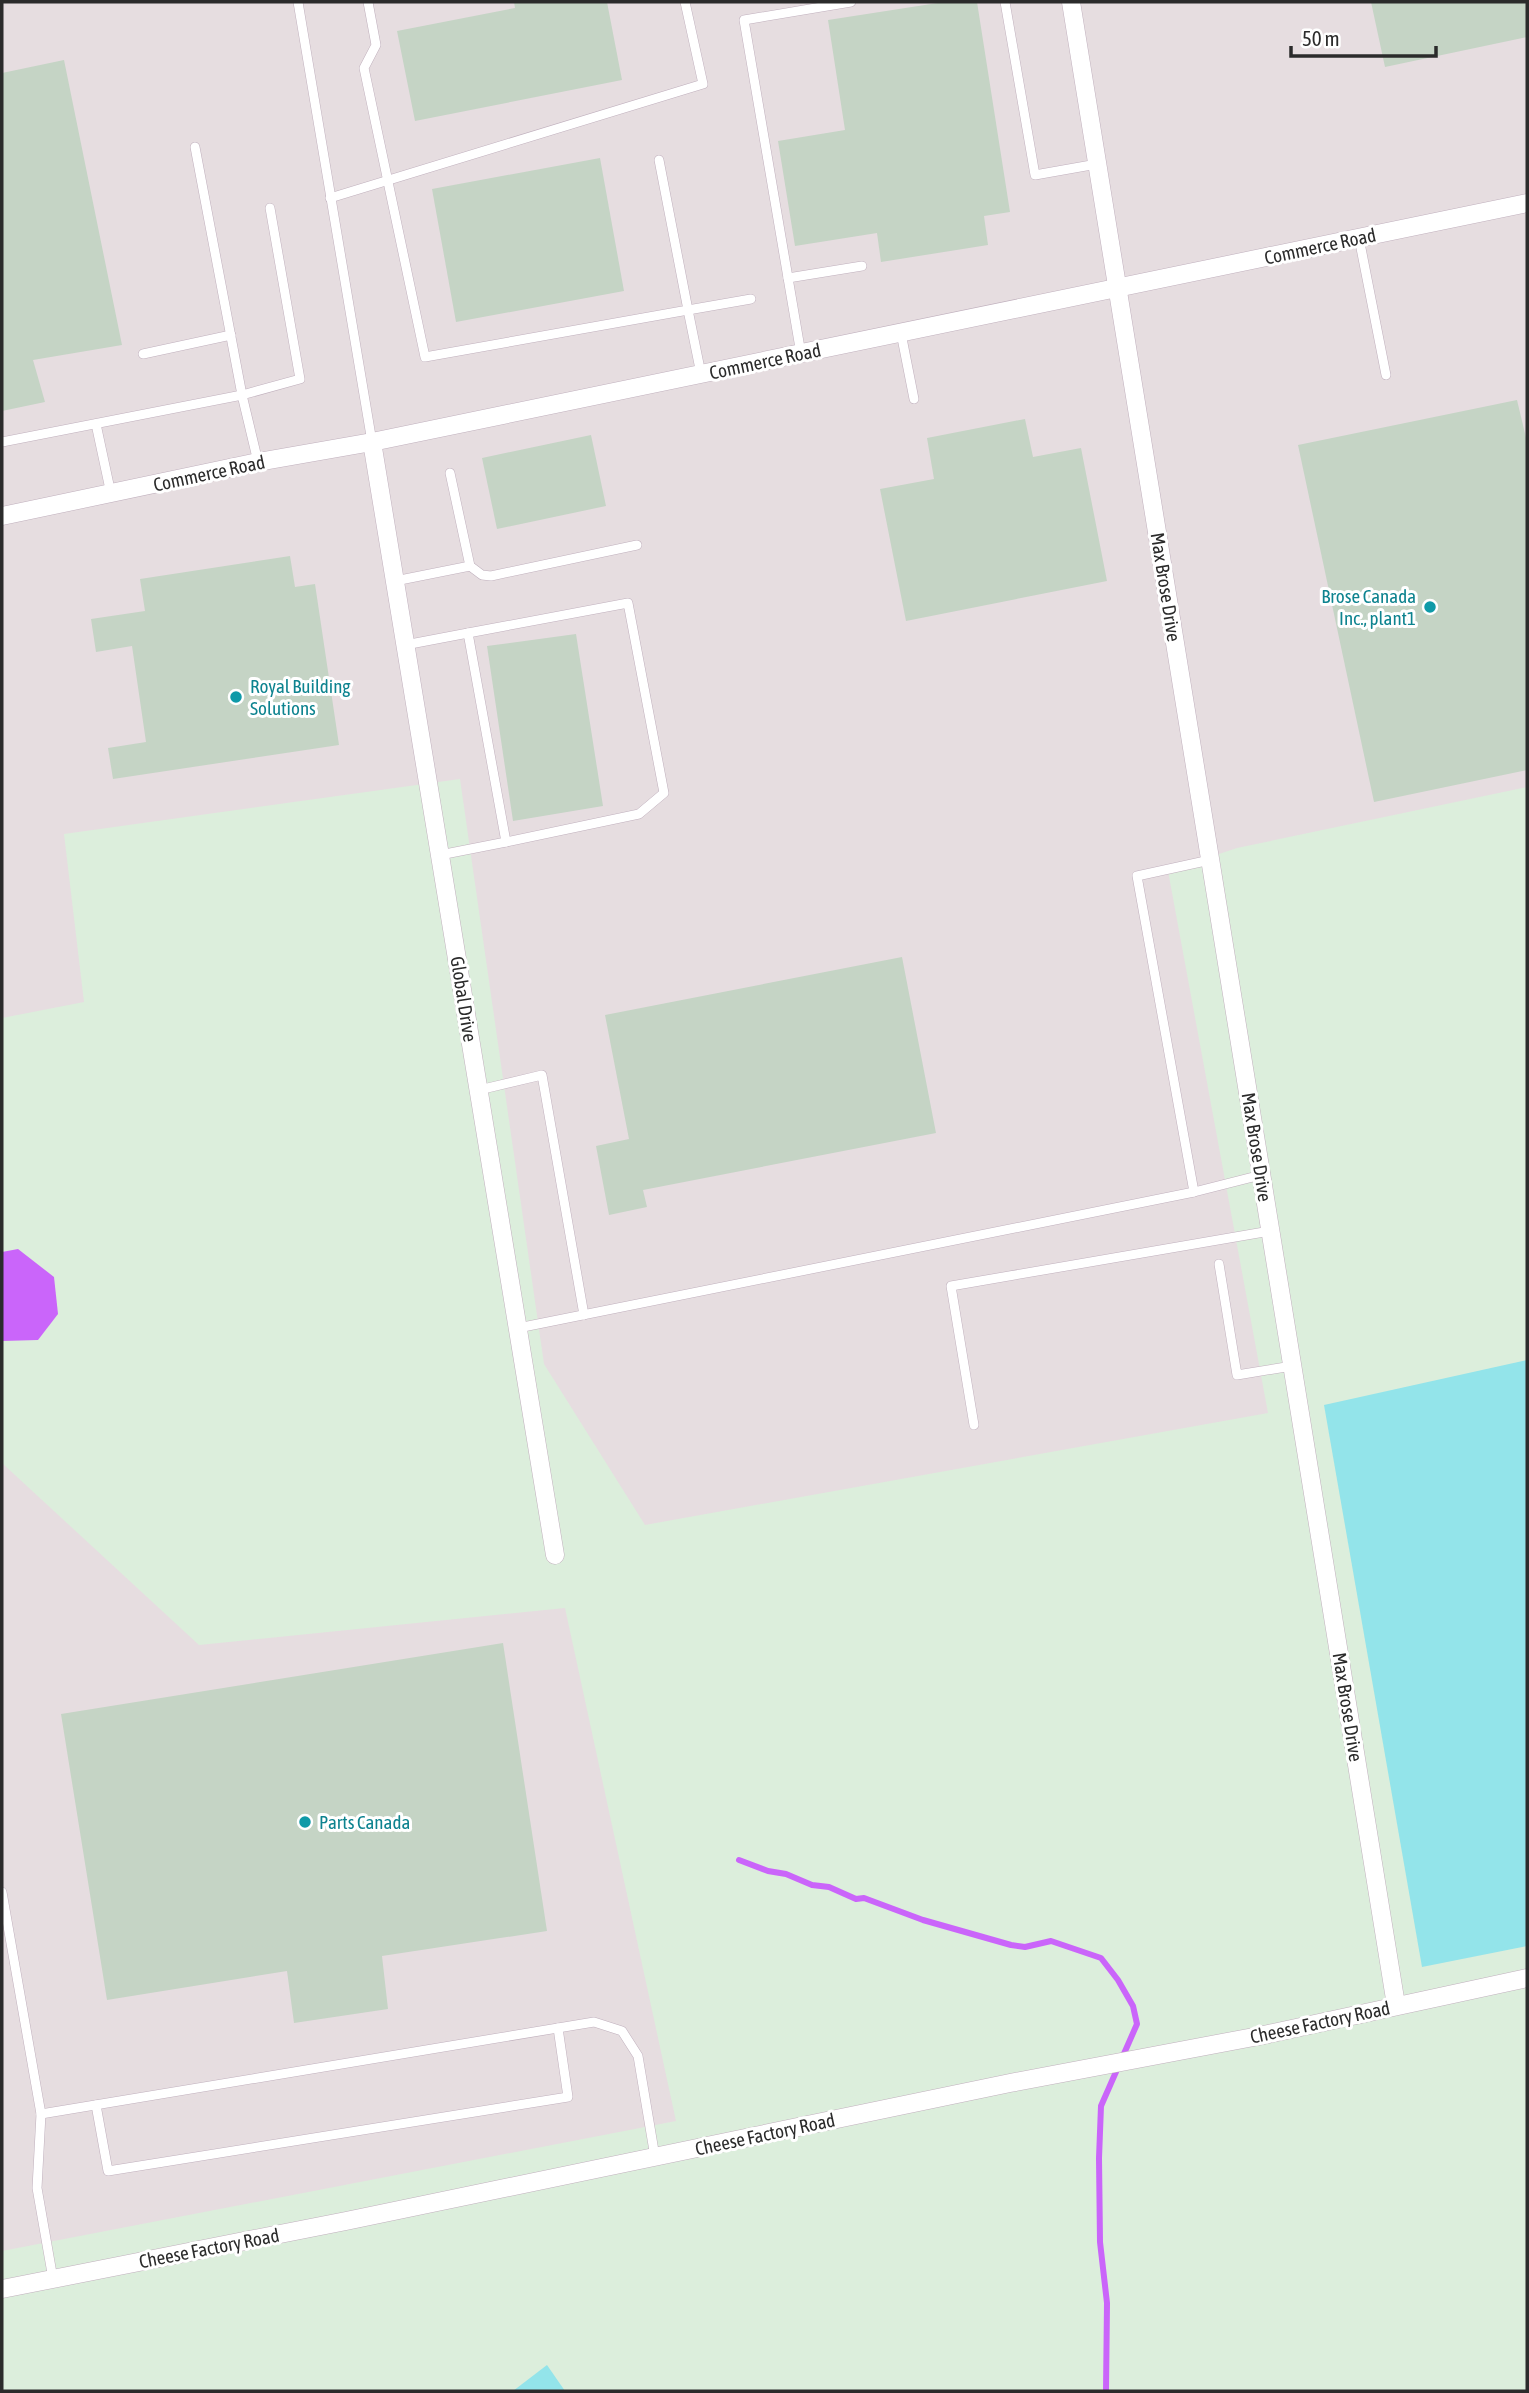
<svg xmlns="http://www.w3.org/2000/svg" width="1529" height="2393" font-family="'Asap Condensed',sans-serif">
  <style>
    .industrial { fill: #e6dde0 }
    .green { fill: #93e4ea }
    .water { fill: #ca65fa }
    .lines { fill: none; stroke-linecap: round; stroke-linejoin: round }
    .stream { stroke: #ca65fa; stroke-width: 6 }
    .building { fill: #c5d4c5 }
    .service-casing { stroke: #c0b0bd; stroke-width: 10 }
    .minor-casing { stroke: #c0b0bd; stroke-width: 19 }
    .service { stroke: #fff; stroke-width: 9 }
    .minor { stroke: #fff; stroke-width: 18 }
    .culture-dot { fill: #0f9aa8; stroke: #fff; stroke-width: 2.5 }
    .labels { text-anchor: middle; stroke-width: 6; stroke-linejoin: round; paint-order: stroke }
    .street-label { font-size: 19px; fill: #2b2b2b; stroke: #fff }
    .culture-label { font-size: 19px; fill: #0d838f; stroke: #fff; text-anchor: start }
  </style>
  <rect width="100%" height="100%" fill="#dceedc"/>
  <g class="industrial">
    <polygon points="2,2 1527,2 1527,787 1237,848 1168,871 1268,1413 645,1525 544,1364 460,779 64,834 84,1002 2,1018"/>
    <polygon points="2,1463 199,1645 565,1608 676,2121 2,2251"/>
  </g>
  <g class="green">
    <polygon points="1527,1360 1527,1946 1422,1967 1324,1405"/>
    <polygon points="547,2365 565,2391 513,2391"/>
  </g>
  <polygon class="water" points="18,1249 54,1277 58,1314 38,1340 2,1341 2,1252"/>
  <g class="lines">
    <polyline class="stream" points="739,1860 768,1871 786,1874 812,1885 829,1887 856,1899 864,1898 923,1920 1011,1945 1025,1947 1051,1941 1101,1958 1118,1980 1133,2006 1137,2024 1101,2106 1099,2158 1100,2242 1107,2303 1106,2391"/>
  </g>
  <g class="building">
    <polygon points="514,2 607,2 622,80 415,121 397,31 515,8"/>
    <polygon points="944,2 977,2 1010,212 984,216 988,245 881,262 877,233 795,246 778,141 845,130 828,20"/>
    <polygon points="1371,2 1527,2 1527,37 1385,67"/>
    <polygon points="64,60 122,345 33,360 45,402 2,411 2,73"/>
    <polygon points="600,158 624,291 456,322 432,189"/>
    <polygon points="1517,400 1527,442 1527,770 1374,802 1298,445"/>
    <polygon points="1025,419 1033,457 1081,448 1107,581 906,621 880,489 934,479 927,438"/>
    <polygon points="591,435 606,506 497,529 482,458"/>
    <polygon points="290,556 295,587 315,584 339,745 113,779 108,748 146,742 132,646 96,652 91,619 145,611 140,579"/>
    <polygon points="576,634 603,806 513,821 487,646"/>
    <polygon points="902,957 936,1133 643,1190 647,1207 609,1215 596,1146 629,1139 605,1015"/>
    <polygon points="503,1643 547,1931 382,1956 388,2009 294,2023 287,1971 107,2000 61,1714"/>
  </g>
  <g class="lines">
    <g class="service-casing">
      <g id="service">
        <polyline points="298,2 372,442"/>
        <polyline points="368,2 376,45 364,68 425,357 688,310 659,160"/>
        <polyline points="1005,2 1035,175 1097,164"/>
        <polyline points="195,147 242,395 300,379 270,208"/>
        <polyline points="330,198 703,84 685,2"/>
        <polyline points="1359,238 1386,375"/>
        <polyline points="788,278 862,266"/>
        <polyline points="901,333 914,399"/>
        <polyline points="143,354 231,335"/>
        <polyline points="801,354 744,20 851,2"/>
        <polyline points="701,374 688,310 751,299"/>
        <polyline points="96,424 111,494"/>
        <polyline points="2,442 242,395 258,462"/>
        <polyline points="470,566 482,575 491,576 637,545"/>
        <polyline points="395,581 470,566 450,473"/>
        <polyline points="468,633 628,603 664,793 639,814 506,842"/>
        <polyline points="405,645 468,633 506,842 440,855"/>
        <polyline points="479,1090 542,1075 584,1315"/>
        <polyline points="1194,1192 1261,1175"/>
        <polyline points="1219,1264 1237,1375 1292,1366"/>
        <polyline points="518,1328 1194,1192 1137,876 1210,860"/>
        <polyline points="974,1425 951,1286 1270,1231"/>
        <polyline points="2,1892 41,2114 37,2188 53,2279"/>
        <polyline points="96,2105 108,2171 568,2097 558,2028"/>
        <polyline points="41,2114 594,2022 622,2031 638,2056 655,2157"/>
      </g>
    </g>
    <g class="minor-casing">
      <g id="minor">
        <polyline points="1071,2 1396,2005"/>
        <polyline points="372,442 555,1555"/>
        <polyline points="2,516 258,462 372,442 1527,203"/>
        <polyline points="2,2289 346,2221 1010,2083 1259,2036 1527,1978"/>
      </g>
    </g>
    <use href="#service" class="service"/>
    <use href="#minor" class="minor"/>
  </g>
  <g class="culture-dot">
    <circle cx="1430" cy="607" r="7"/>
    <circle cx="236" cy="697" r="7"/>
    <circle cx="305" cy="1822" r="7"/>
  </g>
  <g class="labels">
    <g class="street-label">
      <text transform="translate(1320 246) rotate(-12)" y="7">Commerce Road</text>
      <text transform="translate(765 361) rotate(-12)" y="7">Commerce Road</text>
      <text transform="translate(209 473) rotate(-12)" y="7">Commerce Road</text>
      <text transform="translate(1166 587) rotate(81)" y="7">Max Brose Drive</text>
      <text transform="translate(464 999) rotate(81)" y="7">Global Drive</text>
      <text transform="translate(1257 1147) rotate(81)" y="7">Max Brose Drive</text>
      <text transform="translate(1348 1707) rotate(81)" y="7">Max Brose Drive</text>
      <text transform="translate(1320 2022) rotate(-12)" y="7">Cheese Factory Road</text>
      <text transform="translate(765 2134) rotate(-12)" y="7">Cheese Factory Road</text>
      <text transform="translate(209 2248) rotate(-11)" y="7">Cheese Factory Road</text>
    </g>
    <g class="culture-label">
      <text x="1416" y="603" text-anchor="end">Brose Canada<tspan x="1416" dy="22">Inc., plant1</tspan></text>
      <text x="250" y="693">Royal Building<tspan x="250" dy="22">Solutions</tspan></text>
      <text x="319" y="1829">Parts Canada</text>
    </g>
  </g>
  <rect width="1529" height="2393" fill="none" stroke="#2b2b2b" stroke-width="7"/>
  <path d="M1291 46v10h145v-10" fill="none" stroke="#2b2b2b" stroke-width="3.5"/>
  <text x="1302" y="46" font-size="21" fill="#2b2b2b" stroke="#ffffff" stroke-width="5" paint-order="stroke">50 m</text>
</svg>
